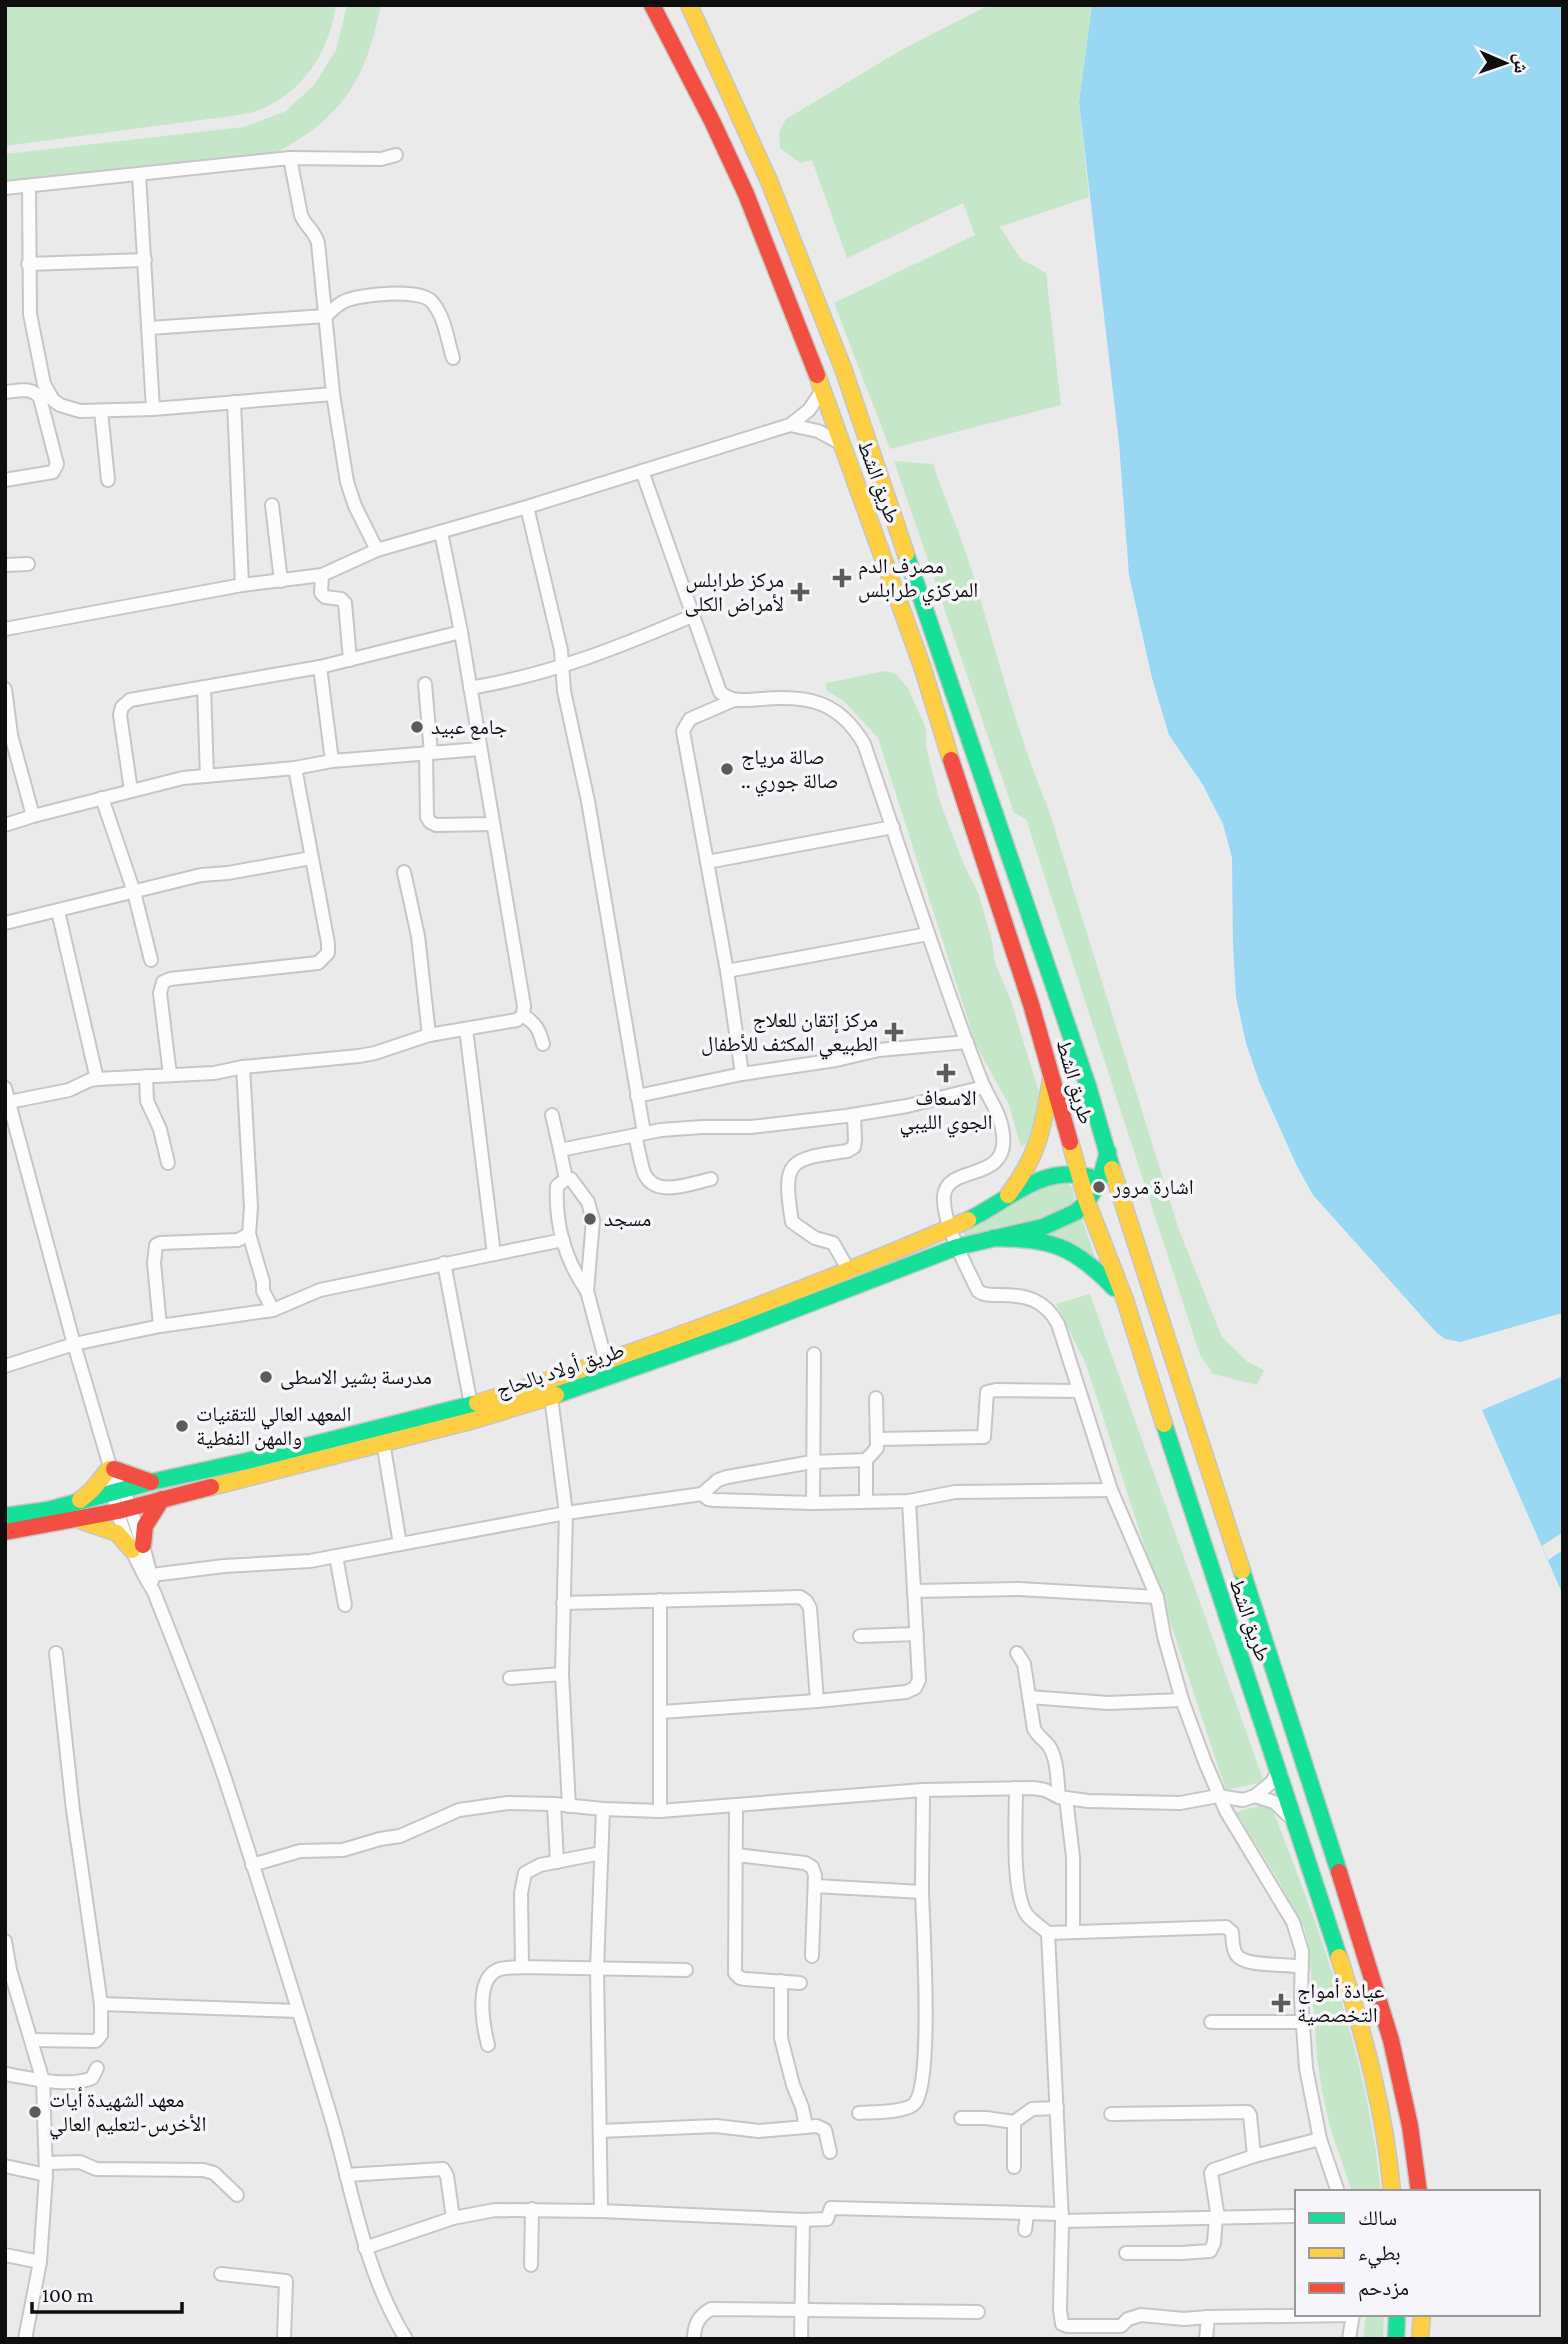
<svg xmlns="http://www.w3.org/2000/svg" width="1568" height="2344" font-family="'Crimson Pro','Noto Naskh Arabic',serif">
  <style>
    .green { fill: #c6e6c9 }
    .water { fill: #98d8f2 }
    .pier { fill: #eaeaeb }
    .lines { fill: none; stroke-linecap: round; stroke-linejoin: round }
    .street-casing { stroke: #c6c6c7; stroke-width: 16 }
    .fast-casing { stroke: #c6c6c7; stroke-width: 19 }
    .slow-casing { stroke: #c6c6c7; stroke-width: 19 }
    .jam-casing { stroke: #c6c6c7; stroke-width: 19 }
    .street { stroke: #fcfcfc; stroke-width: 12 }
    .fast { stroke: #16e098; stroke-width: 16 }
    .slow { stroke: #ffcf43; stroke-width: 16 }
    .jam { stroke: #f24e42; stroke-width: 16 }
    .poi-dot { fill: #5b5b5c; stroke: #f6f6fa; stroke-width: 2.5 }
    .labels { text-anchor: middle; stroke-width: 7; stroke-linejoin: round; paint-order: stroke }
    .street-label { font-size: 21px; fill: #0e0e0f; stroke: #f6f6fa }
    .poi-label { font-size: 21px; fill: #0e0e0f; stroke: #f6f6fa; text-anchor: start }
  </style>
  <rect width="100%" height="100%" fill="#eaeaeb"/>
  <g class="green">
    <path d="M5 5H336C330 49 305 90 264 108 254 113 242 114 232 116L5 146Z"/>
    <path d="M347 5H381C366 79 344 116 276 153L5 184V154L244 127 286 111 314 85 336 50Z"/>
    <polygon points="989,5 1092,5 1079,102 1089,197 1000,227 1021,259 1046,273 1061,405 890,449 834,303 975,235 963,203 847,258 812,160 800,163 780,148 779,132 786,119 903,49"/>
    <path d="M894 461 933 464C945 500 961 535 972 571 996 651 1017 733 1049 811L1179 1230 1222 1337 1248 1362 1264 1370 1257 1385 1213 1374 1200 1355 1026 819 1014 813Z"/>
    <polygon points="885,671 896,674 908,688 926,728 926,747 940,802 962,860 979,895 992,941 995,963 1010,998 1039,1092 1030,1141 1021,1147 1009,1105 976,1045 878,738 844,701 827,691 826,683"/>
    <polygon points="1067,1183 1073,1189 1075,1204 1050,1220 994,1228 965,1237 962,1230 999,1213 1033,1189"/>
    <polygon points="1081,1216 1095,1257 1050,1234"/>
    <polygon points="1090,1294 1263,1779 1258,1783 1226,1790 1166,1609 1143,1553 1146,1551 1086,1364 1056,1304"/>
    <path d="M1270 1803C1319 1928 1368 2056 1381 2192H1352L1330 2127 1322 2090 1317 2057 1309 1946 1304 1927 1278 1880 1236 1812Z"/>
    <polygon points="1366,2314 1384,2314 1383,2339 1363,2339"/>
  </g>
  <g class="water">
    <polygon points="1092,5 1563,5 1563,1313 1461,1342 1445,1339 1436,1332 1313,1195 1297,1166 1260,1084 1246,1043 1236,997 1233,945 1232,857 1223,824 1203,785 1169,735 1152,678 1129,575 1119,443 1079,102"/>
    <polygon points="1563,1376 1563,1595 1482,1410"/>
  </g>
  <g class="pier">
    <polygon points="1563,1313 1563,1317 1462,1346 1461,1342"/>
    <polygon points="1563,1372 1563,1376 1485,1408 1484,1404"/>
    <polygon points="1563,1532 1563,1550 1548,1560 1542,1546"/>
  </g>
  <g class="lines">
    <g class="street-casing">
      <g id="street">
        <path d="M290 158 301 215C305 226 315 231 318 243L333 394 347 482 355 506 377 550"/>
        <polyline points="139,175 153,409"/>
        <polyline points="29,186 30,314 44,384 53,400 60,405 80,411 153,409 333,394"/>
        <polyline points="5,188 290,158 381,159 396,155"/>
        <polyline points="28,264 145,260"/>
        <path d="M149 328 326 316C331 311 337 305 343 302 358 294 421 288 432 302 445 317 447 339 453 358"/>
        <path d="M5 392C18 391 31 386 40 398L57 464 53 472 5 480"/>
        <polyline points="234,402 242,585"/>
        <polyline points="101,411 108,480"/>
        <polyline points="790,425 818,431 842,444"/>
        <path d="M642 471 720 692C732 703 746 700 761 699 808 695 839 701 864 744 898 843 930 943 966 1041 972 1056 977 1071 983 1085 991 1102 1001 1115 1003 1134 1009 1184 947 1163 944 1196 942 1223 967 1267 978 1291 985 1296 992 1295 1000 1295 1027 1295 1045 1300 1058 1324L1111 1490 1157 1597 1164 1636 1182 1700 1205 1762 1226 1811 1293 1922 1302 1951 1301 1998 1306 2068 1320 2139 1338 2192"/>
        <polyline points="272,505 281,581"/>
        <polyline points="527,507 561,650 564,691 588,801 644,1133"/>
        <polyline points="5,565 28,564"/>
        <polyline points="322,575 321,593 325,597 341,599 345,603 350,660"/>
        <polyline points="5,629 242,585 322,575 377,550 527,507 790,425 809,410 823,389"/>
        <polyline points="320,667 332,761"/>
        <polyline points="425,684 431,753"/>
        <polyline points="204,687 207,776"/>
        <path d="M470 688C552 674 617 648 692 616"/>
        <polyline points="5,689 11,735 33,816"/>
        <polyline points="734,700 690,719 683,731 727,971 742,1074"/>
        <polyline points="426,753 427,817 430,822 436,825 493,824"/>
        <polyline points="131,791 120,715 122,707 130,700 320,667 461,632"/>
        <polyline points="102,798 134,892 151,960"/>
        <polyline points="5,825 33,816 183,778 295,768 332,761 480,749"/>
        <polyline points="707,862 893,827"/>
        <polyline points="404,872 418,936 429,1035"/>
        <polyline points="58,911 97,1079"/>
        <polyline points="5,923 201,875 228,873 311,858"/>
        <polyline points="727,971 928,934"/>
        <path d="M523 1015C536 1024 539 1029 543 1044"/>
        <polyline points="170,1075 160,993 163,982 170,979 318,963 328,953 328,943 295,768"/>
        <polyline points="146,1076 147,1101 160,1129 168,1163"/>
        <path d="M5 1088 74 1344 109 1463C108 1501 134 1560 154 1592 177 1651 201 1710 222 1770 259 1881 293 1992 327 2104 352 2183 361 2266 406 2339"/>
        <polyline points="637,1096 742,1074 836,1060 879,1050 967,1042"/>
        <polyline points="9,1102 69,1090 90,1080 97,1079 214,1073 243,1067 359,1056 375,1053 429,1035 517,1020 523,1015 524,1006 461,632 441,532"/>
        <polyline points="552,1115 560,1150"/>
        <path d="M635 1135C638 1147 640 1161 644 1173 655 1199 692 1183 711 1179"/>
        <polyline points="566,1179 560,1150 661,1130 702,1127 751,1127 846,1116 907,1106 984,1087"/>
        <polyline points="566,1179 571,1179 588,1202 593,1220 587,1291 606,1362"/>
        <path d="M566 1179 557 1186C555 1223 565 1260 587 1291"/>
        <polyline points="249,1234 263,1282 263,1291 273,1310"/>
        <polyline points="494,1254 563,1240"/>
        <polyline points="444,1263 471,1405"/>
        <path d="M848 1269 833 1243 815 1238 792 1222C782 1160 788 1159 847 1151L854 1147 855 1140 854 1115"/>
        <polyline points="160,1326 154,1263 156,1245 160,1243 238,1240 249,1234 251,1207 243,1067"/>
        <polyline points="5,1366 74,1344 160,1326 273,1310 320,1290 494,1254 466,1029"/>
        <polyline points="551,1397 566,1513 562,1674 569,1806"/>
        <polyline points="877,1439 984,1437 987,1392 996,1390 1079,1391"/>
        <polyline points="383,1442 400,1544"/>
        <polyline points="121,1482 143,1545 152,1581"/>
        <polyline points="702,1494 718,1480 727,1477 812,1462 866,1460"/>
        <polyline points="866,1501 866,1460 877,1448 877,1444 876,1398"/>
        <polyline points="813,1503 814,1354"/>
        <polyline points="336,1556 345,1605"/>
        <polyline points="152,1575 224,1566 310,1561 566,1513 702,1494 708,1499 714,1500 813,1503 909,1501 955,1492 1111,1490"/>
        <polyline points="914,1591 1019,1589 1157,1597"/>
        <polyline points="660,1600 660,1811"/>
        <polyline points="563,1603 800,1597 806,1601 810,1608 817,1701"/>
        <polyline points="860,1636 917,1634"/>
        <path d="M1017 1653 1024 1664 1034 1729C1038 1736 1044 1740 1049 1746 1058 1760 1057 1781 1059 1797"/>
        <polyline points="510,1678 562,1674"/>
        <polyline points="1029,1697 1108,1703 1182,1700"/>
        <polyline points="661,1712 817,1701 906,1692 915,1688 919,1680 909,1501"/>
        <path d="M1016 1788C1016 1817 1011 1893 1027 1915 1033 1922 1041 1927 1048 1933L1226 1927 1232 1932C1233 1939 1232 1948 1236 1954 1244 1968 1286 1963 1302 1967"/>
        <polyline points="1255,1796 1274,1802 1290,1817"/>
        <polyline points="1066,1798 1073,1857 1073,1932"/>
        <polyline points="554,1804 557,1862"/>
        <polyline points="736,1806 735,1973 740,1978 745,1979 800,1983"/>
        <polyline points="737,1855 805,1863 812,1867 815,1875 812,1956"/>
        <polyline points="252,1865 300,1851 343,1850 380,1839 400,1836 459,1810 508,1803 554,1804 603,1809 660,1811 923,1790 1033,1788 1045,1790 1059,1797 1088,1801 1180,1803 1218,1796 1243,1800 1255,1796 1272,1782 1278,1771"/>
        <polyline points="815,1886 922,1892"/>
        <polyline points="1048,1933 1062,2221 1060,2310 1062,2324 1067,2326 1121,2326 1128,2319 1141,2315 1184,2319 1208,2317"/>
        <polyline points="5,1941 10,1970 43,2081 46,2175 40,2262 25,2339"/>
        <polyline points="522,1967 521,1893 525,1873 540,1865 601,1853"/>
        <polyline points="781,1981 781,2038 793,2085 802,2107 806,2126"/>
        <polyline points="101,2004 298,2011"/>
        <polyline points="1211,2022 1303,2022"/>
        <polyline points="32,2040 96,2041 101,2035 101,2004 73,1810 56,1653"/>
        <path d="M488 2045C483 2025 474 1977 500 1969 506 1967 515 1968 522 1967L686 1970"/>
        <path d="M5 2074C29 2078 69 2088 92 2078L97 2068"/>
        <path d="M859 2113C871 2112 907 2113 915 2103 933 2081 923 1928 922 1891 922 1858 923 1824 923 1790"/>
        <polyline points="1111,2114 1248,2112 1250,2115 1254,2156"/>
        <polyline points="961,2118 986,2118 1014,2122 1032,2109 1057,2108"/>
        <polyline points="600,2131 716,2126 759,2131 817,2126 825,2130 830,2152"/>
        <polyline points="47,2163 80,2162 96,2169 203,2170 214,2173 237,2195"/>
        <polyline points="5,2166 46,2175"/>
        <polyline points="1014,2167 1014,2122"/>
        <polyline points="346,2175 443,2169 447,2176 453,2218"/>
        <polyline points="601,2211 597,1969 603,1809"/>
        <polyline points="1218,2218 1211,2173 1213,2170 1254,2156 1320,2139"/>
        <polyline points="1062,2221 1297,2216"/>
        <polyline points="1025,2230 1027,2214"/>
        <polyline points="365,2248 453,2218 495,2210 601,2211 803,2220 827,2219 831,2208 1062,2214"/>
        <polyline points="1126,2253 1181,2253 1210,2251 1214,2243 1216,2218"/>
        <polyline points="5,2255 40,2262"/>
        <polyline points="531,2265 532,2209"/>
        <polyline points="221,2274 286,2281 284,2339"/>
        <path d="M694 2339C694 2324 699 2316 711 2309L978 2312"/>
        <polyline points="801,2339 803,2220"/>
        <polyline points="1206,2339 1208,2317 1353,2315"/>
        <polyline points="1349,2339 1353,2314"/>
      </g>
    </g>
    <g class="fast-casing">
      <g id="fast">
        <polyline points="906,554 1088,1086 1112,1169"/>
        <path d="M968 1220C1010 1200 1039 1165 1090 1177"/>
        <path d="M993 1238C1051 1239 1073 1245 1114 1288"/>
        <polyline points="556,1395 733,1333 957,1247 1043,1227 1076,1212 1087,1202 1100,1180 1108,1152"/>
        <polyline points="1164,1424 1339,1957"/>
        <polyline points="5,1516 48,1510 151,1482 247,1461 477,1403"/>
        <polyline points="1242,1571 1339,1872"/>
        <polyline points="1396,2339 1397,2314"/>
      </g>
    </g>
    <g class="slow-casing">
      <g id="slow">
        <polyline points="689,5 769,181 844,371 906,554"/>
        <polyline points="817,375 922,666 951,760"/>
        <polyline points="1070,1142 1087,1202 1125,1300 1164,1424"/>
        <polyline points="1112,1169 1242,1571"/>
        <path d="M1008 1195C1039 1155 1043 1127 1051 1079"/>
        <path d="M477 1403C644 1352 808 1289 968 1220"/>
        <polyline points="211,1487 474,1420 556,1395"/>
        <polyline points="80,1500 92,1490 109,1469"/>
        <polyline points="82,1521 117,1533 132,1550"/>
        <path d="M1339 1957C1364 2034 1385 2111 1392 2192"/>
        <polyline points="1420,2339 1422,2314"/>
      </g>
    </g>
    <g class="jam-casing">
      <g id="jam">
        <polyline points="652,5 712,121 746,194 817,375"/>
        <polyline points="951,760 1031,1004 1070,1142"/>
        <polyline points="114,1469 151,1482"/>
        <polyline points="5,1532 118,1511 211,1487"/>
        <polyline points="143,1545 145,1526 162,1499"/>
        <polyline points="1339,1872 1391,2040 1410,2126 1419,2192"/>
      </g>
    </g>
    <use href="#street" class="street"/>
    <use href="#fast" class="fast"/>
    <use href="#slow" class="slow"/>
    <use href="#jam" class="jam"/>
  </g>
  <g class="poi-dot">
    <path d="M838.5 567.5h7v7h7v7h-7v7h-7v-7h-7v-7h7z"/>
    <path d="M796.5 581.5h7v7h7v7h-7v7h-7v-7h-7v-7h7z"/>
    <circle cx="417" cy="727" r="7"/>
    <circle cx="727" cy="769" r="7"/>
    <path d="M890.5 1021.5h7v7h7v7h-7v7h-7v-7h-7v-7h7z"/>
    <path d="M942.5 1062.5h7v7h7v7h-7v7h-7v-7h-7v-7h7z"/>
    <circle cx="1099" cy="1187" r="7"/>
    <circle cx="590" cy="1219" r="7"/>
    <circle cx="266" cy="1377" r="7"/>
    <circle cx="182" cy="1426" r="7"/>
    <path d="M1277.5 1992.5h7v7h7v7h-7v7h-7v-7h-7v-7h7z"/>
    <circle cx="35" cy="2112" r="7"/>
  </g>
  <g class="labels">
    <g class="street-label">
      <text transform="translate(879 482) rotate(70)" y="7">طريق الشط</text>
      <text transform="translate(1075 1082) rotate(74)" y="7">طريق الشط</text>
      <text transform="translate(560 1370) rotate(-18)" y="7">طريق أولاد بالحاج</text>
      <text transform="translate(1250 1620) rotate(71)" y="7">طريق الشط</text>
    </g>
    <g class="poi-label">
      <text x="858" y="573">مصرف الدم<tspan x="858" dy="24">المركزي طرابلس</tspan></text>
      <text x="784" y="587" text-anchor="end">مركز طرابلس<tspan x="784" dy="24">لأمراض الكلى</tspan></text>
      <text x="431" y="734">جامع عبيد</text>
      <text x="741" y="764">صالة مرياج<tspan x="741" dy="24">.. صالة جوري</tspan></text>
      <text x="878" y="1027" text-anchor="end">مركز إتقان للعلاج<tspan x="878" dy="24">الطبيعي المكثف للأطفال</tspan></text>
      <text x="946" y="1105" text-anchor="middle">الاسعاف<tspan x="946" dy="24">الجوي الليبي</tspan></text>
      <text x="1113" y="1194">اشارة مرور</text>
      <text x="604" y="1226">مسجد</text>
      <text x="280" y="1384">مدرسة بشير الاسطى</text>
      <text x="196" y="1421">المعهد العالي للتقنيات<tspan x="196" dy="24">والمهن النفطية</tspan></text>
      <text x="1297" y="1998">عيادة أمواج<tspan x="1297" dy="24">التخصصية</tspan></text>
      <text x="49" y="2107">معهد الشهيدة أيات<tspan x="49" dy="24">الأخرس-لتعليم العالي</tspan></text>
    </g>
  </g>
  <rect width="1568" height="2344" fill="none" stroke="#0e0e0f" stroke-width="14"/>
  <rect x="1295" y="2190" width="245" height="126" fill="#f6f6fa" stroke="#99999c" stroke-width="2"/>
  <rect x="1309" y="2213" width="35" height="10" fill="#16e098" stroke="#99999c" stroke-width="2"/>
  <text x="1358" y="2225" font-size="21" fill="#0e0e0f">سالك</text>
  <rect x="1309" y="2248" width="35" height="10" fill="#ffcf43" stroke="#99999c" stroke-width="2"/>
  <text x="1358" y="2260" font-size="21" fill="#0e0e0f">بطيء</text>
  <rect x="1309" y="2283" width="35" height="10" fill="#f24e42" stroke="#99999c" stroke-width="2"/>
  <text x="1358" y="2295" font-size="21" fill="#0e0e0f">مزدحم</text>
  <g transform="translate(1505 63) rotate(92)" stroke="#f6f6fa" stroke-width="5" paint-order="stroke">
  <path d="M0-5L12 26L0 18L-12 26Z" fill="#0e0e0f"/>
  <text y="-10" font-size="19" font-weight="bold" text-anchor="middle" fill="#0e0e0f">ش</text>
  </g>
  <path d="M32 2302v10h150v-10" fill="none" stroke="#0e0e0f" stroke-width="3.5"/>
  <text x="42" y="2302" font-size="21" fill="#0e0e0f" stroke="#f6f6fa" stroke-width="5" paint-order="stroke">100 m</text>
</svg>
